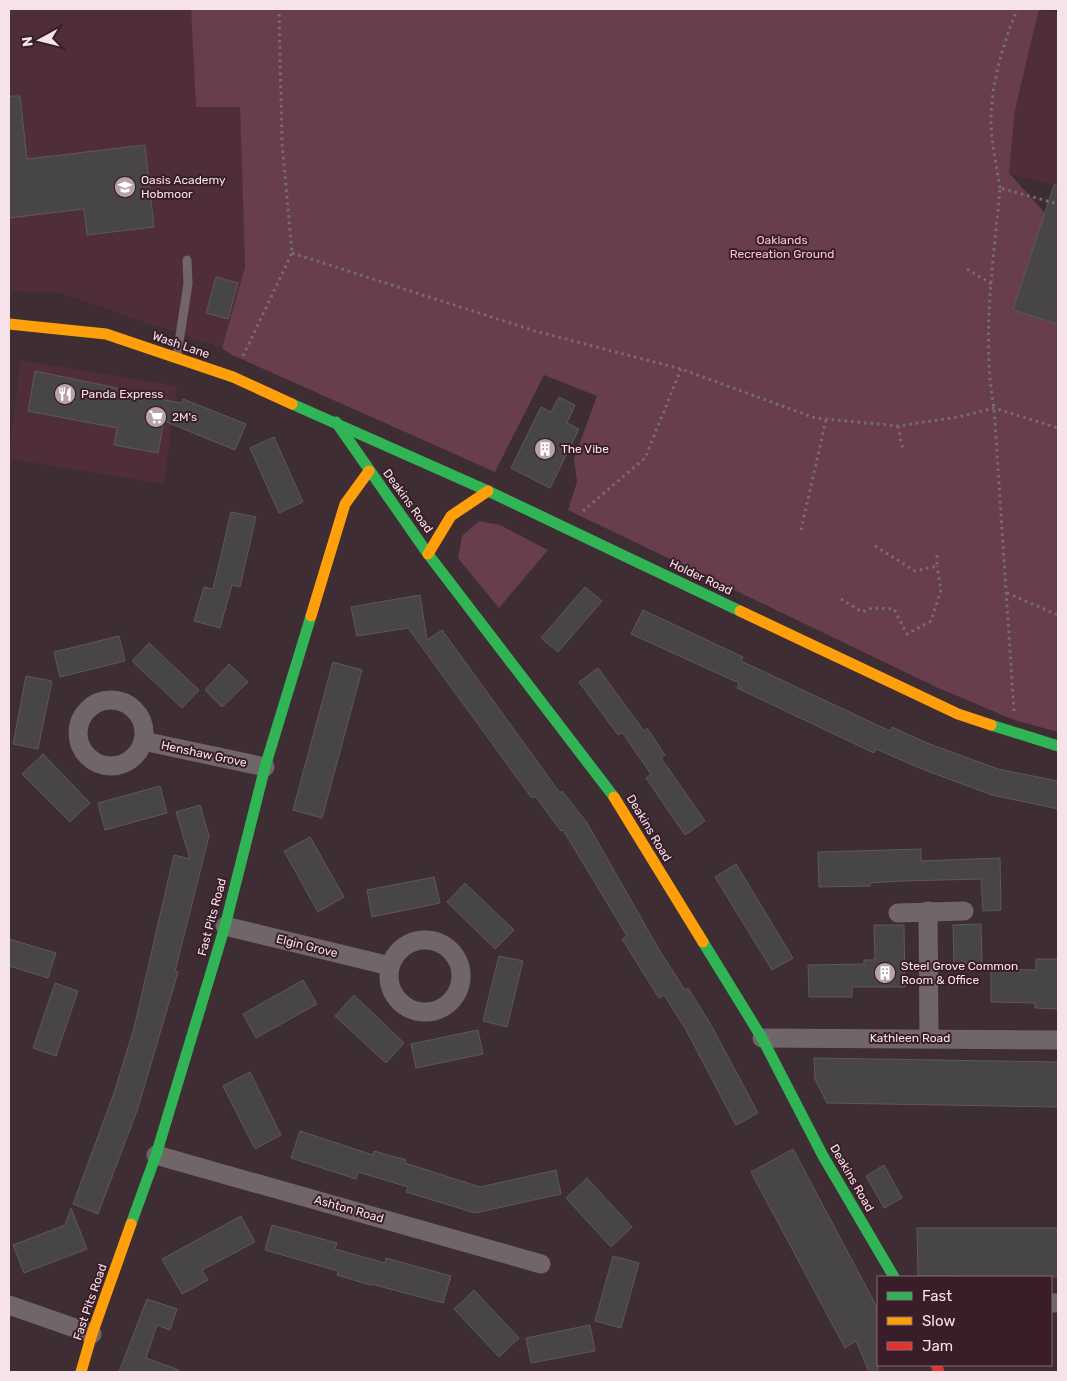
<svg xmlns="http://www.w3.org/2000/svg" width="1067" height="1381" font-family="Rubik,sans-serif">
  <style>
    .built { fill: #4f2d3b }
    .green { fill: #683d4e }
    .building { fill: #484545; stroke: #5d5958 }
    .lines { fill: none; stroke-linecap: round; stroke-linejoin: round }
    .path { stroke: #776c70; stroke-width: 3; stroke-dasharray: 2.5 4; stroke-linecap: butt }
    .lane { stroke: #706669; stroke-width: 9 }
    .street { stroke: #706669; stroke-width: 19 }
    .fast { stroke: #30b455; stroke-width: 11 }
    .slow { stroke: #ff9f0a; stroke-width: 11 }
    .jam { stroke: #e5322d; stroke-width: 11 }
    .labels { text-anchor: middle; stroke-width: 4; stroke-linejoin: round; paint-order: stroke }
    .poi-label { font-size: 12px; fill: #f6e2e9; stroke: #391d28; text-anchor: start }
    .park-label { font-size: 12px; fill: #f7c0d4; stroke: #391d28 }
    .street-label { font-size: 12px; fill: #f6e2e9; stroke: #391d28 }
  </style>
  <rect width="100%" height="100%" fill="#3e2d33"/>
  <g class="built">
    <polygon points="9,9 191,9 196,107 240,107 245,267 222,348 56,292 9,291"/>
    <polygon points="1039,9 1058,13 1058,186 1009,174 1015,110"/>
    <polygon points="20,360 177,386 164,484 9,459"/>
  </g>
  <g class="green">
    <polygon points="191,9 1039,9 1015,110 1009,173 1045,213 1013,310 1058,324 1058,732 1014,720 936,687 568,510 577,482 574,459 597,396 544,375 495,472 230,354 222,348 245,267 240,107 196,107"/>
    <polygon points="479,521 500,525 548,550 499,608 458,558 462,536"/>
  </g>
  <g class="building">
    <polygon points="9,96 20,96 27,159 145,145 154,227 87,235 84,209 9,218"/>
    <polygon points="1054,185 1058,185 1058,324 1013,310"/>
    <polygon points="216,277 238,283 228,319 206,313"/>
    <polygon points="35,371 117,388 117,391 181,403 183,399 246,424 235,450 164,421 158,453 114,445 117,428 28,411"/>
    <polygon points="559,397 575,405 567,423 579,429 550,488 511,468 541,407 551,412"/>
    <polygon points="274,437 303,502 279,513 250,448"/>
    <polygon points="231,512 256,517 240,587 232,585 220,628 194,621 204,587 213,589"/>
    <polygon points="585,587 602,601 558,652 541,638"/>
    <polygon points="420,595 427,640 442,630 560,793 562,791 587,823 661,953 685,990 688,988 711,1025 758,1113 736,1125 685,1028 664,995 659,998 622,939 627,936 563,830 561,831 536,797 531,797 408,628 357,636 351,607"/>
    <polygon points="643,610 743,657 741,661 890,731 892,727 927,743 998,769 1058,781 1058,809 992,795 922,769 876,749 874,753 737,688 739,683 631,634"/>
    <polygon points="119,636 125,661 60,677 54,652"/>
    <polygon points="149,643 199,690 182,708 132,661"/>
    <polygon points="333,662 362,670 322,818 293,810"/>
    <polygon points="229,664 248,682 222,707 205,690"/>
    <polygon points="598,668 644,731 647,728 665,755 661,758 705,821 685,835 646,778 651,774 637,754 622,732 618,735 579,682"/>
    <polygon points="26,676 52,681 38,749 13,744"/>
    <polygon points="43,754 90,803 70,822 22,774"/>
    <polygon points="160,786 167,813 105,830 98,803"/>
    <polygon points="200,805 209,836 175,971 178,972 138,1108 98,1214 73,1204 114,1093 134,1028 174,855 190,859 176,812"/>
    <polygon points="310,837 344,897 318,912 284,851"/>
    <polygon points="921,849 921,861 1000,858 1001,910 983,911 981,879 902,881 870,883 870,886 819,887 818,852"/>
    <polygon points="736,864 793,958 772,970 715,877"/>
    <polygon points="434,877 440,903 372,917 367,890"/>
    <polygon points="465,883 514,930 495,949 447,902"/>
    <polygon points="981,924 982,964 954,964 953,925"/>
    <polygon points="874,925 904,925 905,987 852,987 852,997 809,997 808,965 864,964 864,960 875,960"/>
    <polygon points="9,939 56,953 48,978 9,966"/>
    <polygon points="499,956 523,961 507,1027 483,1021"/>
    <polygon points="1036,959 1058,959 1058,1009 1035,1008 1035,1003 991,1002 991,969 1036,970"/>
    <polygon points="303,980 317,1004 256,1038 243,1014"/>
    <polygon points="55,983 78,991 56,1056 33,1048"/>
    <polygon points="354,995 404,1043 386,1063 335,1016"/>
    <polygon points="478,1030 483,1054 416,1068 411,1044"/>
    <polygon points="814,1058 1058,1062 1058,1107 827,1103 815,1079"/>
    <polygon points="250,1072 281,1135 255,1149 223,1086"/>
    <polygon points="300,1131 373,1155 374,1151 406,1160 405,1163 480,1187 556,1170 561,1194 475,1213 406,1192 408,1187 358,1172 356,1179 291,1158"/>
    <polygon points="793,1149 878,1309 878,1372 869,1372 856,1341 845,1348 751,1172"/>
    <polygon points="884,1165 902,1198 884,1208 866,1176"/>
    <polygon points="587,1178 632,1227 611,1247 566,1198"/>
    <polygon points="71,1208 87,1249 24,1273 13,1245 65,1225"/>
    <polygon points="241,1216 255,1242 202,1270 208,1280 182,1294 162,1259"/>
    <polygon points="272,1225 337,1243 335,1249 385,1263 386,1258 451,1276 443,1303 371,1284 370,1285 337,1275 338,1271 265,1250"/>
    <polygon points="917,1228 1058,1228 1058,1277 918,1276"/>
    <polygon points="613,1256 639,1263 621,1328 595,1321"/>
    <polygon points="474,1290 519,1338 499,1357 454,1309"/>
    <polygon points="147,1299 177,1309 170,1330 157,1325 146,1358 179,1370 179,1372 119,1372"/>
    <polygon points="590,1325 595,1351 531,1363 526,1338"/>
  </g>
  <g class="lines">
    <g class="path">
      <path d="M1000 188C997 166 991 144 991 122 991 82 1003 45 1017 9"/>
      <polyline points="292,253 535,331 681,369 815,418 898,426 958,417 994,408 1058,428"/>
      <polyline points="967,269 992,284"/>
      <polyline points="243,356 292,253 282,142 279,9"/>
      <polyline points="898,426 903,451"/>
      <polyline points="583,511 645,458 681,369"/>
      <polyline points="801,530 826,420"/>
      <polyline points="875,546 915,571 937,566 937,551"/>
      <polyline points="1007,593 1058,615"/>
      <polyline points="841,599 862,612 872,608 894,609 907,634 931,621 941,590 937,566"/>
      <path d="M1014 711 994 408C981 337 994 260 1000 188L1058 204"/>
    </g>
    <polyline class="lane" points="177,355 188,284 187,260"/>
    <g class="street">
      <circle cx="111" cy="733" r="33"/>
      <polyline points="143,741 265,767"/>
      <polyline points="928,911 929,1038"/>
      <polyline points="898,913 964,911"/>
      <polyline points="225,926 390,966"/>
      <circle cx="425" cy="976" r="36"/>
      <polyline points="762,1038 1058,1040"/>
      <polyline points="156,1155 541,1264"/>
      <polyline points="1051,1303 1058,1303"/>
      <polyline points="9,1305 92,1334"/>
    </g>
    <g class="fast">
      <polyline points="292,404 488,491 740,611"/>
      <polyline points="336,422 428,554 614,797"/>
      <polyline points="991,725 1058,746"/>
      <polyline points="703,942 762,1038 823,1156 894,1277"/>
      <polyline points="131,1224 156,1155 225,926 265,767 311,616"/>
    </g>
    <g class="slow">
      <polyline points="9,324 106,334 233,377 292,404"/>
      <polyline points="428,554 451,516 488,491"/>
      <polyline points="740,611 958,714 991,725"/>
      <polyline points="311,616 345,504 369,471"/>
      <polyline points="614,797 703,942"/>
      <polyline points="81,1372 92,1334 131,1224"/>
    </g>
    <polyline class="jam" points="936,1365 939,1372"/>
  </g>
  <defs>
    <g id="school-disc" transform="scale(1.125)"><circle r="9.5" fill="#b6a3a9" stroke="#391d28"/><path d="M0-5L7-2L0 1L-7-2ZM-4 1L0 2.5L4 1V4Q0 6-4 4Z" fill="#fff"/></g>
    <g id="restaurant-disc" transform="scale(1.125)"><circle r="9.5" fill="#b6a3a9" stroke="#391d28"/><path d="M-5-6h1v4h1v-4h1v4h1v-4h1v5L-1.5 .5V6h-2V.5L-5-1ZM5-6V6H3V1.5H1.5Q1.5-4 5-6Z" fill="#fff"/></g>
    <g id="supermarket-disc" transform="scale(1.125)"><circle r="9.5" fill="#b6a3a9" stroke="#391d28"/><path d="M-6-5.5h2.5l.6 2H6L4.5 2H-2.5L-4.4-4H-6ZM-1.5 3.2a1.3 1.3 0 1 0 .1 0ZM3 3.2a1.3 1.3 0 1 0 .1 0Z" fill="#fff"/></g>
    <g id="building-disc" transform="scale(1.125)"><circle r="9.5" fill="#b6a3a9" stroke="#391d28"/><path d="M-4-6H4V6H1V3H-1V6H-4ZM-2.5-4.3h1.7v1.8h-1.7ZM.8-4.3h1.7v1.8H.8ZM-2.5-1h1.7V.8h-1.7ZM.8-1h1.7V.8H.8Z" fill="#fff"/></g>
  </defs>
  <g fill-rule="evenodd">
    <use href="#school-disc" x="125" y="187"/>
    <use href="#restaurant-disc" x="65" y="394"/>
    <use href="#supermarket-disc" x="156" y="417"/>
    <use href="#building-disc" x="545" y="449"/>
    <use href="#building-disc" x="885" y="973"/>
  </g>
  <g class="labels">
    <g class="poi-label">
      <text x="141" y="184">Oasis Academy<tspan x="141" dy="14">Hobmoor</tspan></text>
      <text x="81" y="398">Panda Express</text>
      <text x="172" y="421">2M's</text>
      <text x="561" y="453">The Vibe</text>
      <text x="901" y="970">Steel Grove Common<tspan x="901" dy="14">Room &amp; Office</tspan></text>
    </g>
    <g class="park-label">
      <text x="782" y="244">Oaklands<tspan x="782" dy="14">Recreation Ground</tspan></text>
    </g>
    <g class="street-label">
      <text transform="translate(181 345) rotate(19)" y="4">Wash Lane</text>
      <text transform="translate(408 501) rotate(54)" y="4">Deakins Road</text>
      <text transform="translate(701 577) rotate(25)" y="4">Holder Road</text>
      <text transform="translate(204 754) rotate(12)" y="4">Henshaw Grove</text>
      <text transform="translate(649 828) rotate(59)" y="4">Deakins Road</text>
      <text transform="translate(212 917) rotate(-75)" y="4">Fast Pits Road</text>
      <text transform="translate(307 946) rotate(14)" y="4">Elgin Grove</text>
      <text x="910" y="1042">Kathleen Road</text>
      <text transform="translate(852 1178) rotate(60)" y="4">Deakins Road</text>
      <text transform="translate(349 1209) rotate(16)" y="4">Ashton Road</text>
      <text transform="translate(90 1302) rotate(-71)" y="4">Fast Pits Road</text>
    </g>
  </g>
  <rect width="1067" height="1381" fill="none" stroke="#f6e2e9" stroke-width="20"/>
  <rect x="877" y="1276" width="175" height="90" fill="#391d28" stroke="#856c75"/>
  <rect x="887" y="1292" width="25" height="8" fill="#30b455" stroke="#856c75"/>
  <text x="922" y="1301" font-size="15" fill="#f6e2e9">Fast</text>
  <rect x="887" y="1317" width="25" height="8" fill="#ff9f0a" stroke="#856c75"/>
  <text x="922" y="1326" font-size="15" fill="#f6e2e9">Slow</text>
  <rect x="887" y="1342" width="25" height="8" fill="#e5322d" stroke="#856c75"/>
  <text x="922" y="1351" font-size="15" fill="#f6e2e9">Jam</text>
  <g transform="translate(40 40) rotate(263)" stroke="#391d28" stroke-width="4" paint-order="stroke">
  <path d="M0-4L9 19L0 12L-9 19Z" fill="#f6e2e9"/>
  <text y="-8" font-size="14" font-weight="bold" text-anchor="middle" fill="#f6e2e9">N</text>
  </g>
</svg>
